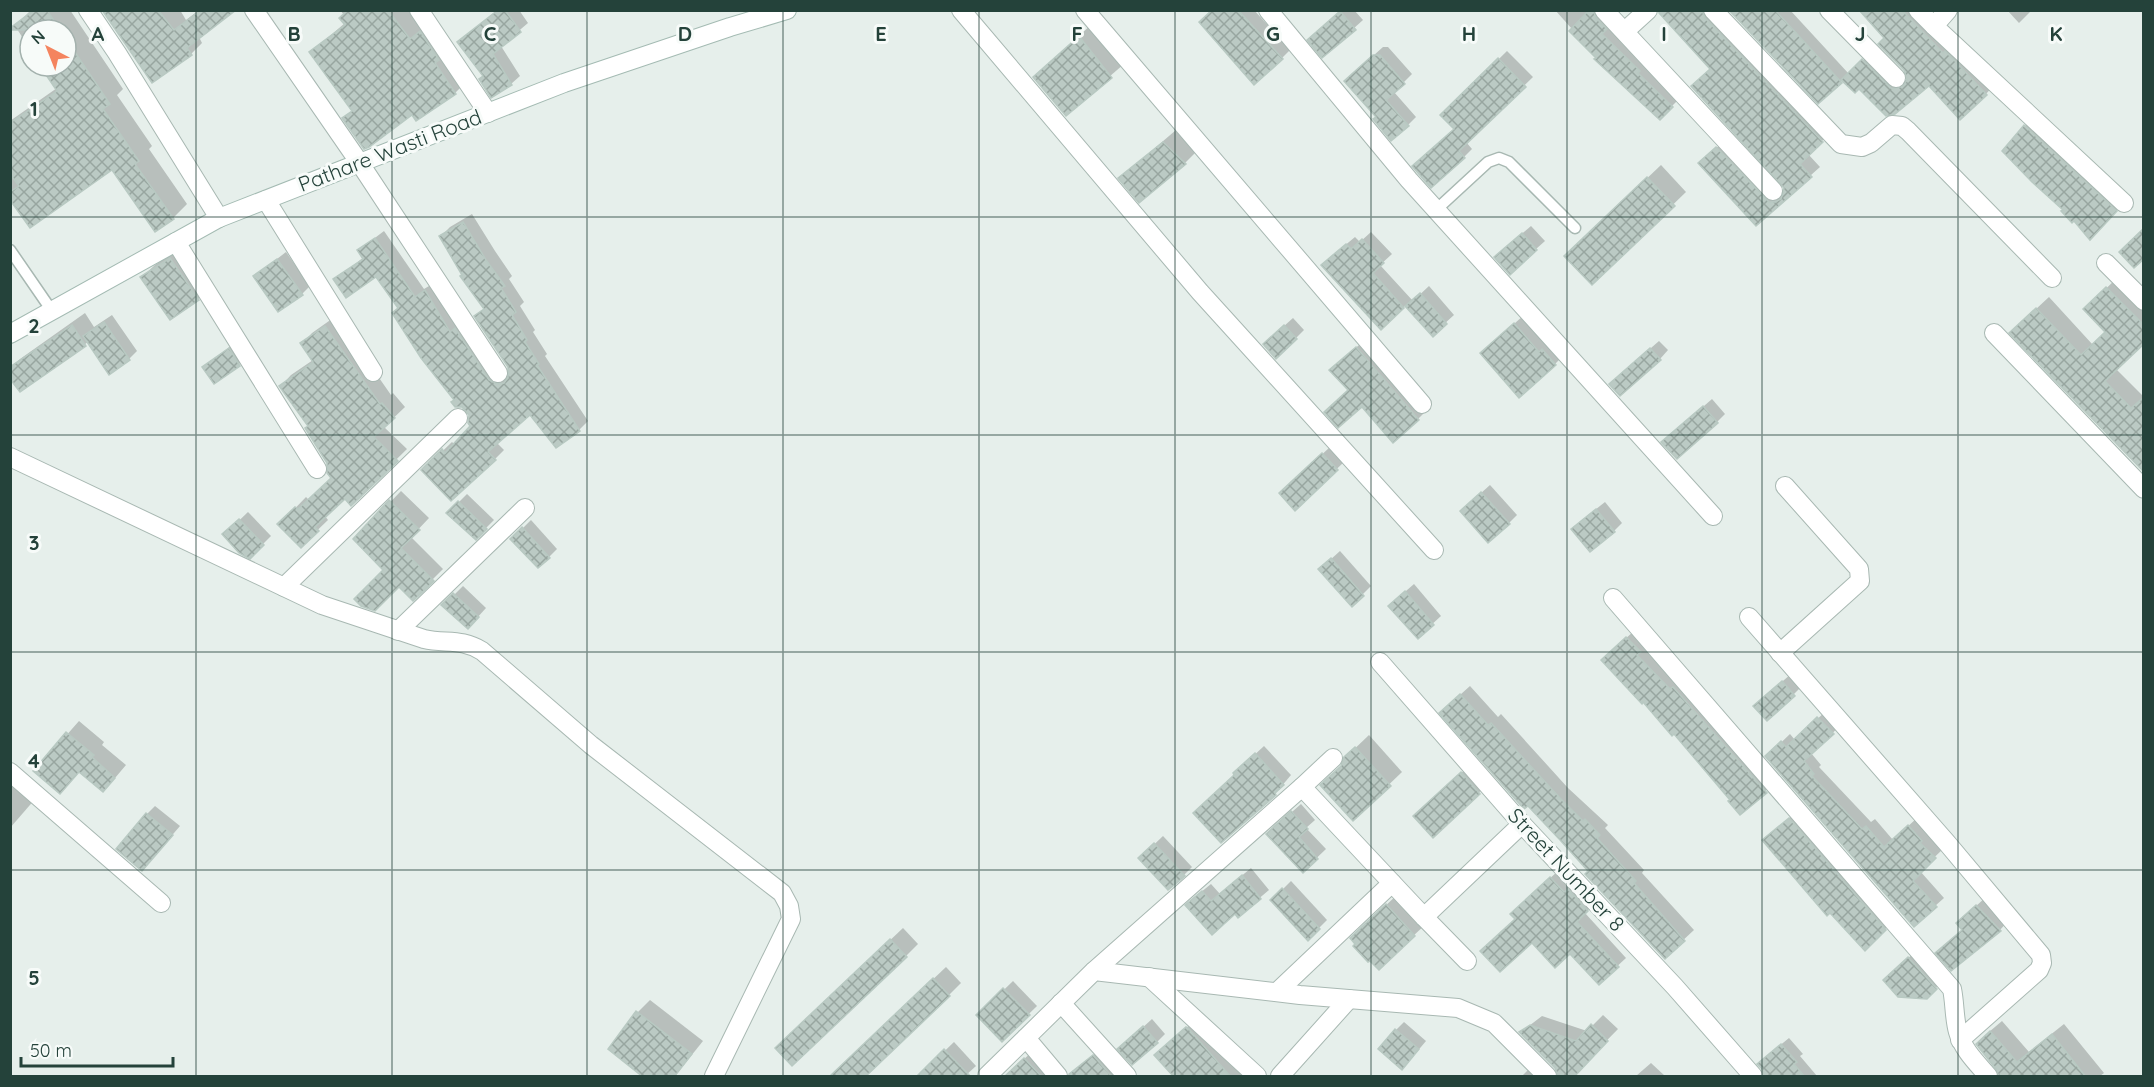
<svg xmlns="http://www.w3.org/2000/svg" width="2154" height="1087" font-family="Quicksand,sans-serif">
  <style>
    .shadow { fill: #0003 }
    .building { fill: url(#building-cross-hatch); stroke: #b8c9c2; stroke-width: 1.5 }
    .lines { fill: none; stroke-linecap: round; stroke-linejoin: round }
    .lane-casing { stroke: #a8b8b2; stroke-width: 13 }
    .street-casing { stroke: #a8b8b2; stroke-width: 20 }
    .secondary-casing { stroke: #a4bbb3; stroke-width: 20 }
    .lane { stroke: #fff; stroke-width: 10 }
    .street { stroke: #fff; stroke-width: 18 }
    .secondary { stroke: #fff; stroke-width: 18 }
    .grid { fill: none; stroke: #24423a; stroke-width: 1.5; stroke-opacity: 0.55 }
    .labels { text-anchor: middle; stroke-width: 6; stroke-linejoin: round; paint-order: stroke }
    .street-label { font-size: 21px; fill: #24423a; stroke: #f7fbf9 }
    .grid-label { font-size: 20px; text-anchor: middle; font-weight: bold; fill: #24423a; stroke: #f7fbf9; stroke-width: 6; stroke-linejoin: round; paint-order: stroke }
  </style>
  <defs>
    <pattern id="building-cross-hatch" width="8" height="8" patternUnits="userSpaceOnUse" patternTransform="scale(1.5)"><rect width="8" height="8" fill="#bbcac4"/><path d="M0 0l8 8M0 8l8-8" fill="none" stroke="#98a6a0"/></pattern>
  </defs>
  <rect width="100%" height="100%" fill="#e6efeb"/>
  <g class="shadow">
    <polygon points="31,10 70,10 123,89 117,95 152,146 149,149 187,204 173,218 112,168 10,197 10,121 57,88 42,66 66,66 66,30 30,30 30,49 15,26"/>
    <polygon points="104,10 180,10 186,20 199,10 234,10 199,37 202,43 191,54"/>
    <polygon points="340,10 408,10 467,81 455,93 417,119 412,113 344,118 353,110 311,52 345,23 344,15"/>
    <polygon points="498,10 519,10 528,23 501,46 520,76 511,84 492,96 484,75 459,42"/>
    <polygon points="1213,10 1254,10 1290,50 1282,58"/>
    <polygon points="1342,10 1354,10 1363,20 1323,56 1317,31"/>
    <polygon points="1555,10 1606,10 1680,98 1660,118 1598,58"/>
    <polygon points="1660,10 1716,10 1831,132 1808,154 1820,167 1756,224 1710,154 1726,139 1774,190 1785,194 1786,189 1711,68"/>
    <polygon points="1731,10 1790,10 1849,74 1872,52 1902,81 1908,79 1908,74 1886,38 1860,10 1920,10 1994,85 1986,94 1929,84 1895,113 1859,87 1843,79 1819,102"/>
    <polygon points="2007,10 2032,10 2019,23"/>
    <polygon points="1092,24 1124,64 1066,114 1047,65"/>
    <polygon points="1383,47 1388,47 1412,74 1394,92 1416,117 1408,125 1378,117 1354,73"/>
    <polygon points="1507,51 1533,77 1466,142 1472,149 1464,157 1414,166 1456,129 1442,115"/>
    <polygon points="2033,118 2124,202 2098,230 2065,210 2025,126"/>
    <polygon points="1176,130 1197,151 1185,163 1120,178"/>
    <polygon points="1661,165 1686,192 1592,283 1578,244"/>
    <polygon points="472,214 495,251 512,276 509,279 524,302 520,306 535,330 533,332 547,354 545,356 588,421 579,430 530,413 496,442 504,450 495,459 423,470 452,442 455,445 472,426 470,414 456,400 399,307 376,275 335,280 364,257 359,250 384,231 424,289 434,283 503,375 509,376 509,367 476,316 485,308 441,236 450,227"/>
    <polygon points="1531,226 1545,241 1510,272 1504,249"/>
    <polygon points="1371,232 1392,254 1380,265 1413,301 1429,286 1454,315 1433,334 1406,305 1381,328 1331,257 1355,237 1360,242"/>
    <polygon points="183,246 210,286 198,299 142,277 155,265"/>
    <polygon points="286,252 310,286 302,294 255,276"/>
    <polygon points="2119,276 2144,301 2144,342 2116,369 2144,397 2144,470 2023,321 2049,297 2093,345 2107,332 2085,309"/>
    <polygon points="85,313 94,327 112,315 137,351 129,359 88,342 20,390 10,368 20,359"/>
    <polygon points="336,316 391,395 393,393 405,407 384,427 407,449 351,504 345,497 325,516 328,520 301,546 280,524 306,497 309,500 332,478 328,463 309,426 281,386 291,375 313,360 302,344 312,333"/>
    <polygon points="1523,316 1563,356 1555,364 1490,345"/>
    <polygon points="1293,318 1304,330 1296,338 1273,336"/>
    <polygon points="1365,340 1426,411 1418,419 1350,390 1339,362"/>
    <polygon points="237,341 247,356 239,364 204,367"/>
    <polygon points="1659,341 1668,350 1660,359 1619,376"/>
    <polygon points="1712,399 1725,414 1717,422 1672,434"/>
    <polygon points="1331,446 1345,461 1295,509 1281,493"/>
    <polygon points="1490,485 1517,515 1509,523 1470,503"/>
    <polygon points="401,491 429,518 411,537 443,569 413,599 355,539"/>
    <polygon points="467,494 494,520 476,538 448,513"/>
    <polygon points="1605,502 1622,523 1614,531 1581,521"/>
    <polygon points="248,512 271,536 250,557 224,535"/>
    <polygon points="531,520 557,549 549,557 512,539"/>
    <polygon points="1340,551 1371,586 1352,605 1329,561"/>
    <polygon points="1414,584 1441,616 1418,637 1398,598"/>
    <polygon points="463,586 486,608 476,619 444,605"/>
    <polygon points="1635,630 1774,783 1740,813 1732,800 1611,652"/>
    <polygon points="1791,674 1802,686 1793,695 1763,698"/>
    <polygon points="1470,686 1498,717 1501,714 1568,788 1608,825 1605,828 1644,870 1642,873 1694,930 1665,957 1590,871 1451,703"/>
    <polygon points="1827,710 1841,725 1811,753 1821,765 1819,767 1871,822 1875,819 1893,840 1917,818 1930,831 1927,834 1943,849 1920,871 1944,898 1935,906 1767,756 1790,734 1795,740"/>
    <polygon points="79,721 104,742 102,745 126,765 115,778 80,771 60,792 35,771"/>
    <polygon points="1369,735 1402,772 1353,819 1342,766 1345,758"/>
    <polygon points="1264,746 1291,775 1275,794 1235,773"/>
    <polygon points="1470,765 1488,784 1433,835 1423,808"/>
    <polygon points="10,777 36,798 10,828"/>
    <polygon points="1301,804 1315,820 1306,828 1326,849 1303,871 1276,826"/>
    <polygon points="155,806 180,826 150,861 147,814"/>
    <polygon points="1798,811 1893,921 1865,949 1772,832"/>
    <polygon points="1163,836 1192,867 1184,875 1140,858"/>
    <polygon points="1251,868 1269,890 1238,916 1235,912 1195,897 1211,884 1220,894"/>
    <polygon points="1559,870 1596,902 1585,913 1626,958 1599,983 1570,951 1517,918 1520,906"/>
    <polygon points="1291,881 1327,920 1308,939 1272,900"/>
    <polygon points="1399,893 1427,923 1379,968 1364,926"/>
    <polygon points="1985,898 2008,921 2000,930 1963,929 1966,915"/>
    <polygon points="903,928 918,944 906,956 789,1036"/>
    <polygon points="1917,950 1944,979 1927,997 1893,972"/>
    <polygon points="946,967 961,983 949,995 831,1076"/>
    <polygon points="1013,981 1037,1006 1002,1040 978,1015"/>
    <polygon points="650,1000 703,1041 675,1076 646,1076 638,1012"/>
    <polygon points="1603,1015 1618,1029 1572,1076 1556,1067 1521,1032 1542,1016 1587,1031"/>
    <polygon points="1152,1019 1165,1034 1157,1042 1128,1041"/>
    <polygon points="1195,1020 1251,1076 1187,1076 1165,1047"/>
    <polygon points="2002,1021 2029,1052 2064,1024 2104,1073 2100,1076 2000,1076 1989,1032"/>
    <polygon points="1404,1022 1426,1041 1410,1060 1396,1030"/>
    <polygon points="1789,1038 1803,1054 1800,1056 1817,1076 1784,1076 1766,1057"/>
    <polygon points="954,1042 976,1066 965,1076 925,1070"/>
    <polygon points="1102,1048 1119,1076 1070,1076 1079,1066"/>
    <polygon points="1033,1051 1058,1076 1005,1076"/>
    <polygon points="1537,1061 1554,1076 1522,1076"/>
    <polygon points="1651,1063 1665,1076 1636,1076"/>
  </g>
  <g class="building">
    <polygon points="34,10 47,10 60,30 10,30 10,28"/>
    <polygon points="102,10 158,10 174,30 201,10 236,10 187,48 192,55 152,83"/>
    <polygon points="348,10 388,10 410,39 420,31 439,60 435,63 456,94 416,121 412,115 369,147 364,149 342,118 352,111 309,52 345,25 339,18"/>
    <polygon points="498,10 505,10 521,32 493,54 512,85 491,98 479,79 483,76 457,42"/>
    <polygon points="1212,10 1238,10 1283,59 1254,85 1199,22"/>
    <polygon points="1589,10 1593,10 1596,18 1607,29 1602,34 1640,71 1638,73 1673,107 1660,120 1594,59 1596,58 1569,31"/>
    <polygon points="1659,10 1702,10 1705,18 1823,142 1800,164 1812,177 1756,226 1698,163 1716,147 1769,202 1775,202 1781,199 1784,188 1691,86 1710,69 1659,13"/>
    <polygon points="1729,10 1775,10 1842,83 1818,104"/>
    <polygon points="1859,10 1902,10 1943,53 1945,51 1956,62 1987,95 1960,120 1929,86 1895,114 1886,116 1859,89 1855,93 1841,80 1862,59 1892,89 1903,86 1907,80 1904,70 1878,44 1884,38"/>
    <polygon points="1340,11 1356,30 1322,58 1307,40"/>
    <polygon points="1079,36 1112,78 1066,116 1033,77"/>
    <polygon points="66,39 110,104 103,109 139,161 135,164 174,219 155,232 112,170 30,228 10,200 10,192 19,186 10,174 10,123 57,91 40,66 66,66"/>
    <polygon points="1373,55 1380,55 1405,84 1386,100 1409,126 1391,141 1373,119 1376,117 1344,81"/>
    <polygon points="1498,58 1526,87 1459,151 1465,158 1431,188 1412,166 1454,129 1440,115"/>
    <polygon points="2024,125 2117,211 2090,240 2074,221 2072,223 2061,211 2063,210 2032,182 2002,151"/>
    <polygon points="1163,142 1186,164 1139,203 1118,178"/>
    <polygon points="1647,177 1675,206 1592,285 1564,256"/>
    <polygon points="463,222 486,260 505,286 501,288 516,312 512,315 527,340 525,342 539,364 537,365 580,431 556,448 530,415 488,452 496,460 451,501 421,470 442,449 445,453 470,426 468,423 469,415 462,407 455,407 451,402 454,400 421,358 392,313 398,308 376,277 346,298 333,279 363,259 357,250 375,238 415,297 425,290 450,332 455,328 489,380 498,384 504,383 508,377 508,367 474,316 484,309 460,276 462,275 439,236"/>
    <polygon points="2144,228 2144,259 2134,268 2119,252"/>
    <polygon points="1522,233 1537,250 1510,275 1494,257"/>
    <polygon points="1362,239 1384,263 1373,273 1404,308 1381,330 1321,265 1346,244 1351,249"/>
    <polygon points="170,258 199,300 170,320 140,277"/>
    <polygon points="277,259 303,295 278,312 253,276"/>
    <polygon points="2106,287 2144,325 2144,344 2105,381 2131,408 2144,397 2144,472 2009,333 2036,308 2081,355 2105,332 2083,309"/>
    <polygon points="1420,293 1447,324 1433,337 1405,306"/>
    <polygon points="104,322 130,360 109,375 83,336"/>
    <polygon points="1514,323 1539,352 1542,349 1556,365 1519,398 1480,353"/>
    <polygon points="72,325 86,346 20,392 10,379 10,367"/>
    <polygon points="1284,325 1297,339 1276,359 1263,344"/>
    <polygon points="325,326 380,404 382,403 395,418 374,437 398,461 351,506 345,499 315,527 319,531 301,548 277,524 295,507 298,509 331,478 327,473 327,463 305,428 308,426 279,386 313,362 300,343"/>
    <polygon points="1356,347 1419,420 1393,443 1362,407 1338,428 1324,412 1348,390 1329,370"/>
    <polygon points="229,348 240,366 214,384 202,367"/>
    <polygon points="1650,348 1661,360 1620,396 1609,384"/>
    <polygon points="1703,406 1718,423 1677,459 1661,442"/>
    <polygon points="1322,453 1338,470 1295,511 1279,493"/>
    <polygon points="1481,492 1510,524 1488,543 1460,511"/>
    <polygon points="389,500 420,530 401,548 434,581 413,601 399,587 375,611 361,606 354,599 383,570 353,539"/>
    <polygon points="458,501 487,529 476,540 446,513"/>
    <polygon points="1596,509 1615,532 1590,552 1571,529"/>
    <polygon points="239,519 264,545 250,559 239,553 222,534"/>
    <polygon points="522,527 550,558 538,568 510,539"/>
    <polygon points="1331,558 1364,596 1352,607 1318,569"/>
    <polygon points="1405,591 1434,625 1418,639 1388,606"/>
    <polygon points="453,593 479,617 468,629 441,605"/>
    <polygon points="1626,637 1641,652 1637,655 1670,689 1673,687 1767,793 1740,815 1728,801 1730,800 1674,734 1672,736 1643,702 1642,704 1601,660"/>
    <polygon points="1782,681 1795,696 1767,721 1753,706"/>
    <polygon points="1460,694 1488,725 1491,723 1559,797 1583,821 1585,819 1600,835 1597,838 1636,881 1634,883 1685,941 1665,959 1585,874 1588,871 1561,841 1528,806 1524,809 1439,713"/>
    <polygon points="1817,717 1834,734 1804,761 1814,774 1812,776 1862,829 1866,826 1884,847 1908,825 1922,841 1920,843 1936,858 1913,881 1937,907 1914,927 1765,756 1781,741 1786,747"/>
    <polygon points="66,732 94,755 92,757 115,778 103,792 79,772 60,794 33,771"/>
    <polygon points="1355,747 1391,786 1353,821 1320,785 1341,766 1344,757"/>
    <polygon points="1255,753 1284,785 1275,793 1276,795 1221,843 1193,813 1234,775 1233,773"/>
    <polygon points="1461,772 1480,794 1433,838 1413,816"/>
    <polygon points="1291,811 1308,829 1299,837 1318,859 1303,873 1266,834"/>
    <polygon points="146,813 173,835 142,871 116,849"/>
    <polygon points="1789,818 1886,930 1865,951 1830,913 1827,916 1762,840"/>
    <polygon points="1154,843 1185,876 1168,890 1138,858"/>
    <polygon points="1242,875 1261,899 1238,918 1235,914 1212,935 1185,905 1202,891 1211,901"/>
    <polygon points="1550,877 1564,892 1568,889 1588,911 1577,922 1619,967 1599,985 1570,954 1555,968 1532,943 1500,972 1480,951 1515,919 1510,914"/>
    <polygon points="1282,888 1320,929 1308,941 1270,900"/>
    <polygon points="1386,904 1415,936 1379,970 1370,961 1368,962 1353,946 1355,944 1350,938"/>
    <polygon points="1976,905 2001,931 1951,971 1935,953 1962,930 1956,923"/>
    <polygon points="890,939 907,957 792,1066 775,1048"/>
    <polygon points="1908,957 1937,989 1927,999 1898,997 1883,980"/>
    <polygon points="933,978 950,996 865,1077 829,1077"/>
    <polygon points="1003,988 1030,1015 1002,1042 976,1015"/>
    <polygon points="636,1011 692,1054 674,1077 643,1077 608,1049"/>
    <polygon points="1591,1024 1608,1041 1574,1077 1558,1077 1555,1068 1519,1032 1530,1025 1576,1041"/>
    <polygon points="1143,1026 1158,1043 1132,1065 1117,1049"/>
    <polygon points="1186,1027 1188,1028 1231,1077 1174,1077 1154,1055"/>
    <polygon points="1395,1029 1419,1049 1402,1070 1378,1049"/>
    <polygon points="1990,1031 2017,1062 2052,1034 2086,1077 1999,1077 1996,1069 1976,1044"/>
    <polygon points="1781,1044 1797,1062 1794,1064 1805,1077 1764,1077 1762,1069 1757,1064"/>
    <polygon points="944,1049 971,1077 916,1077"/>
    <polygon points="1093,1055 1112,1077 1069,1077 1069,1074"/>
    <polygon points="1024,1058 1042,1077 1004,1077"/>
  </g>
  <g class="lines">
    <g class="lane-casing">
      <g id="lane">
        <polyline points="1437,209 1488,162 1499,158 1509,162 1575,228"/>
        <polyline points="10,250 52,311"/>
      </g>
    </g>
    <g class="street-casing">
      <g id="street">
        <polyline points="88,10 117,53 219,218"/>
        <polyline points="254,10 359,162 498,373"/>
        <polyline points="419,10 488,113"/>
        <polyline points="961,10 1200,292 1434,550"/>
        <polyline points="1085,10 1422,404"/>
        <polyline points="1268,10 1409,180 1713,516"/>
        <polyline points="1604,10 1773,191"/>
        <polyline points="1713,10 1841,144 1862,147 1871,143 1892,125 1902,126 1908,131 2052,278"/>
        <polyline points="1829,10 1896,78"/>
        <polyline points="1918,10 1934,26"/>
        <polyline points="1948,10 1934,26 2124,203"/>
        <polyline points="1625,31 1648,10"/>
        <polyline points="266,200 373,372"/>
        <polyline points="176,242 317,469"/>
        <polyline points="2106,263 2144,301"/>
        <polyline points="1994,333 2144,489"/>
        <path d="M10 457 322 605 424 639C446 644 461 638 482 651L591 745 782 893 789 906 791 919 714 1076"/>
        <polyline points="284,587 458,418"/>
        <path d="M1613 598 1952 989C1955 1003 1954 1018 1958 1032 1963 1050 1977 1063 1988 1076"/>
        <polyline points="1749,617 1947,843 2041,955 2042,963 2039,970 1960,1040"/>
        <polyline points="398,631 525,508"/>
        <polyline points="1780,653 1860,581 1859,569 1785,486"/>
        <polyline points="1380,662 1522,824 1675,987 1753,1076"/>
        <polyline points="10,772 161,903"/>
        <polyline points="1302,787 1333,758"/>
        <polyline points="1424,917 1467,961"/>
        <polyline points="1094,971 1302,787 1424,917 1522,824"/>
        <polyline points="1149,977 1257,1076"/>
        <polyline points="1277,992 1392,883"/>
        <polyline points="1061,1003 1127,1076"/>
        <polyline points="1026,1038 1058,1076"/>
        <polyline points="987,1076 1094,971 1300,995 1458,1008 1494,1023 1547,1076"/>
        <polyline points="1280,1076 1349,999"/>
      </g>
    </g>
    <g class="secondary-casing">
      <polyline id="secondary" points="10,334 219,218 564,83 730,27 787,10"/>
    </g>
    <use href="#lane" class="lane"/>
    <use href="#street" class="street"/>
    <use href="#secondary" class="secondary"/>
  </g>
  <path class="grid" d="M196 10V1076M392 10V1076M587 10V1076M783 10V1076M979 10V1076M1175 10V1076M1371 10V1076M1567 10V1076M1762 10V1076M1958 10V1076M10 217H2144M10 435H2144M10 652H2144M10 870H2144"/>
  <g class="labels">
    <g class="street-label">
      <text transform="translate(390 151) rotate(-21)" y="7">Pathare Wasti Road</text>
      <text transform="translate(1566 870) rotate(47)" y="7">Street Number 8</text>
    </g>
  </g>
  <g class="grid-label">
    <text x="98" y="41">A</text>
    <text x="294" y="41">B</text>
    <text x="490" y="41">C</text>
    <text x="685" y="41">D</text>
    <text x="881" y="41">E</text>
    <text x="1077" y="41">F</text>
    <text x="1273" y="41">G</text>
    <text x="1469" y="41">H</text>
    <text x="1664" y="41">I</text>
    <text x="1860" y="41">J</text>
    <text x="2056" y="41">K</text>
    <text x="34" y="116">1</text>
    <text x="34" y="333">2</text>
    <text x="34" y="550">3</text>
    <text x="34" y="768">4</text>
    <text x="34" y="985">5</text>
  </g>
  <rect width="2154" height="1087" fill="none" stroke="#24423a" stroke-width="24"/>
  <g transform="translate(48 48) rotate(318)"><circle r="28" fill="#f7fbf9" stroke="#a3b1ad" stroke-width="1.5"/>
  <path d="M0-4.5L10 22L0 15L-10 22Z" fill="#f4845f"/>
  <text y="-9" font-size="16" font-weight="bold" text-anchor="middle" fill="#24423a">N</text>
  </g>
  <path d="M21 1057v9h152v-9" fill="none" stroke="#24423a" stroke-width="3"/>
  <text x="30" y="1057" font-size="18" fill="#24423a" stroke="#f7fbf9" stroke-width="4.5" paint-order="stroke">50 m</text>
</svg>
